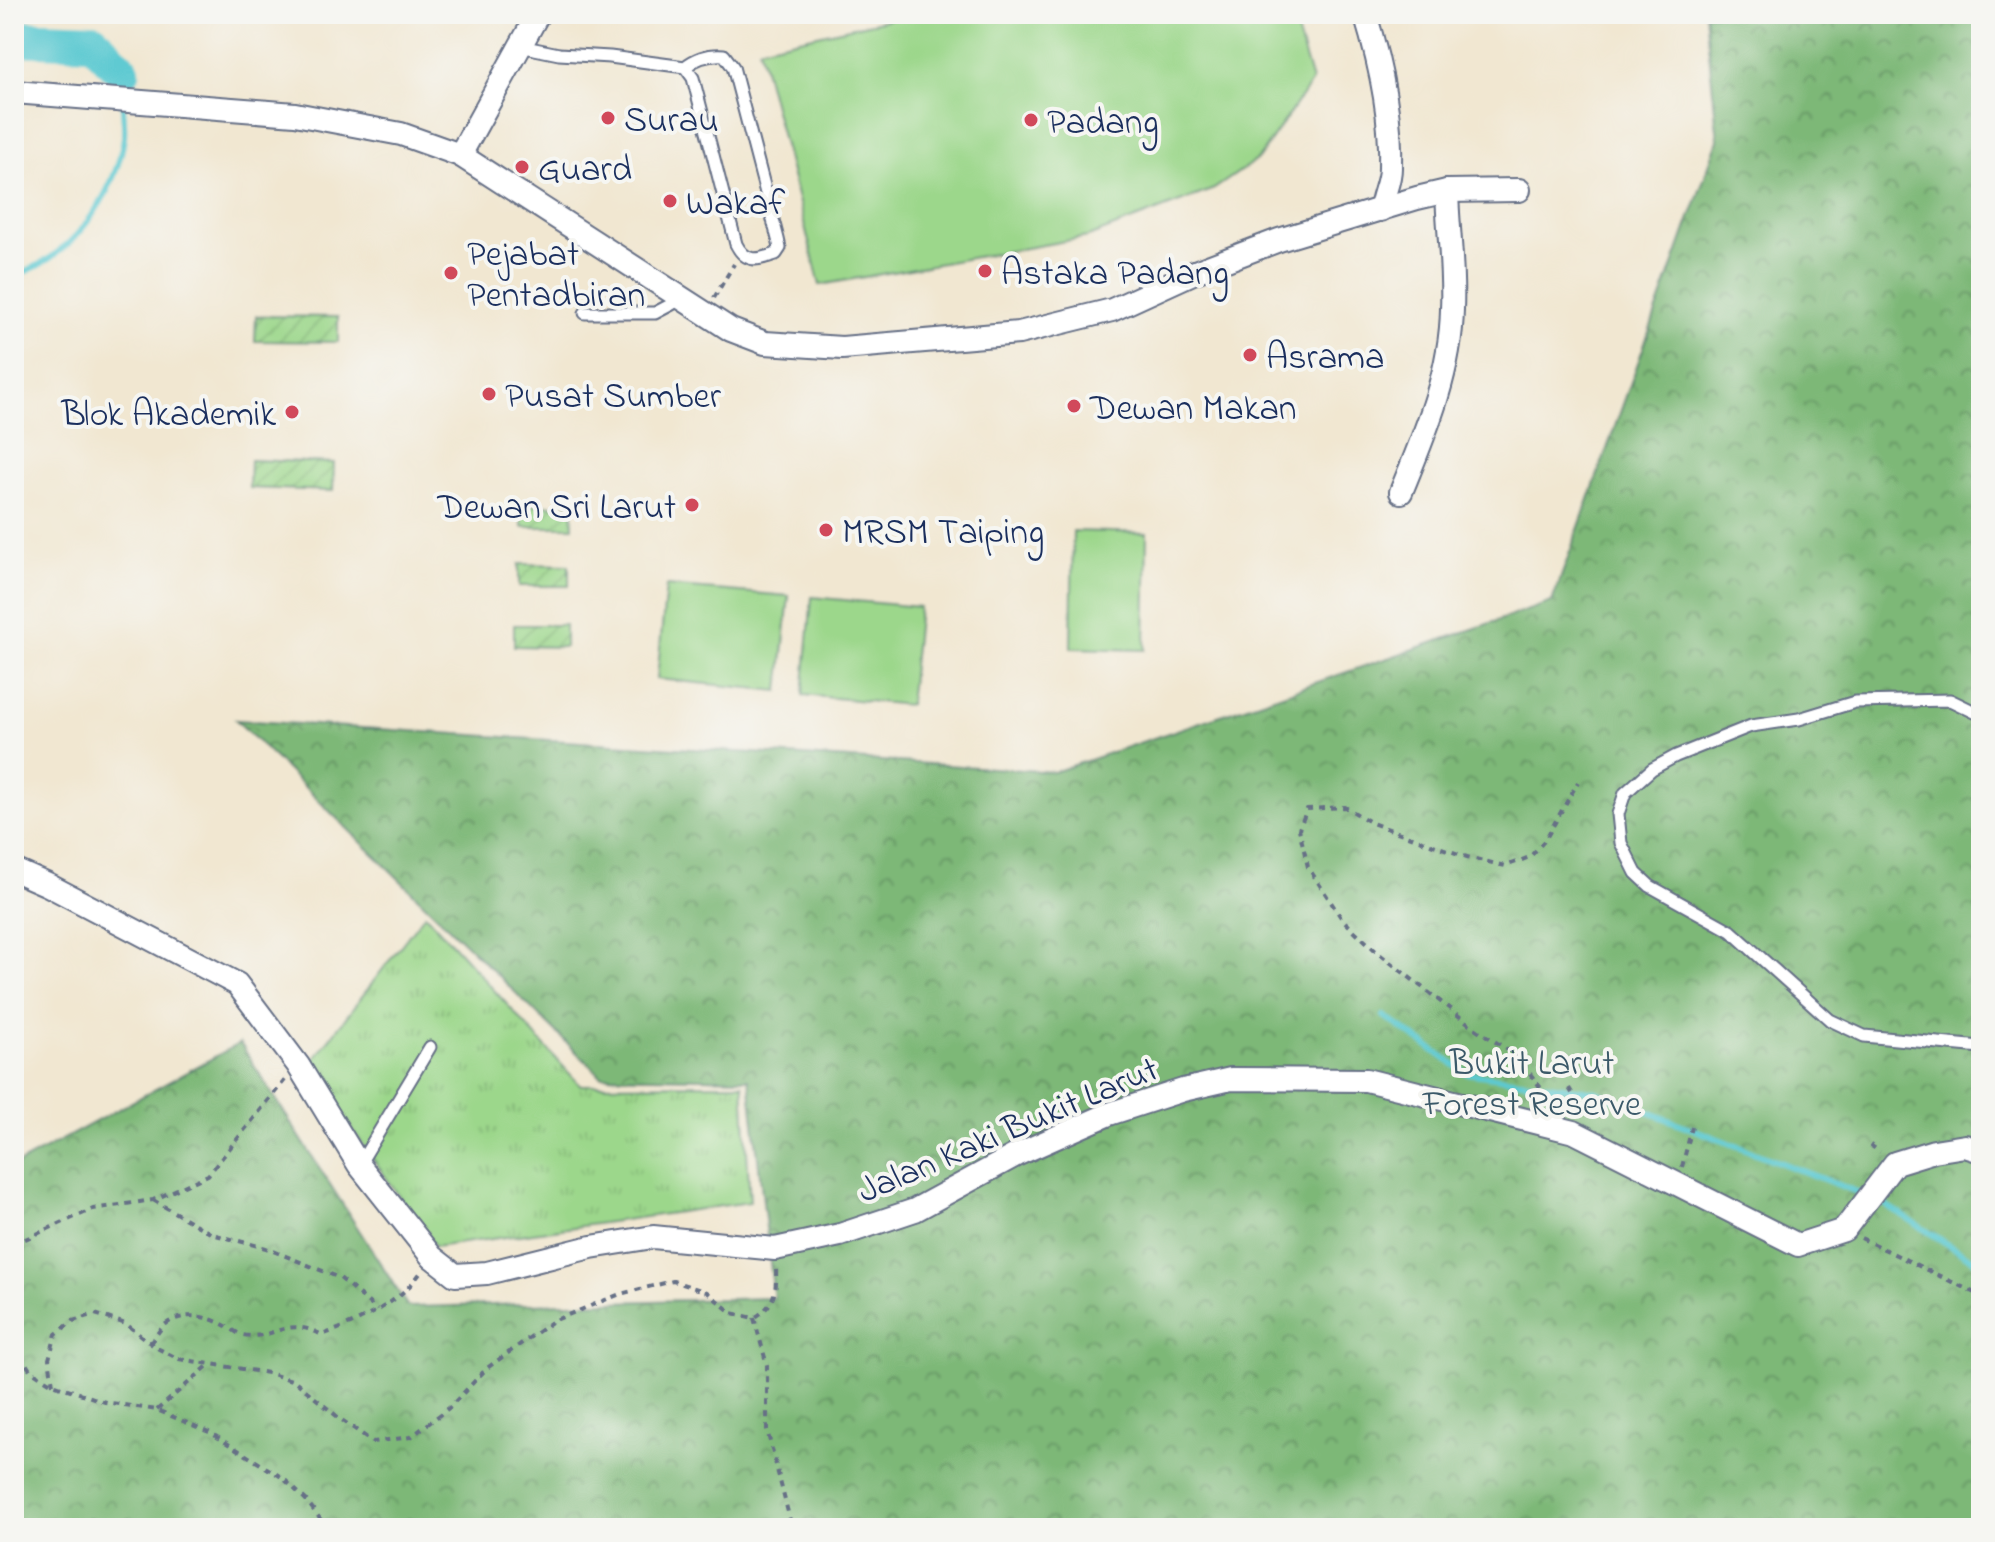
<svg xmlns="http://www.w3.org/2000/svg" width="1995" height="1542" font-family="'Indie Flower',sans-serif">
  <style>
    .grass { fill: url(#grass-tufts); stroke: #5c8374; stroke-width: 2 }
    .forest { fill: url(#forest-crowns); stroke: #4c746a; stroke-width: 2 }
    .garden { fill: url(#garden-furrows); stroke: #5c8374; stroke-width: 2 }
    .pitch { fill: #9cd78b; stroke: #5c8374; stroke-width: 2 }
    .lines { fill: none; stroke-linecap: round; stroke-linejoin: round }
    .stream { stroke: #5cc9d1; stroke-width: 6 }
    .river { stroke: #5cc9d1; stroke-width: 36 }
    .lane-casing { stroke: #666f86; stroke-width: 15 }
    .street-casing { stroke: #666f86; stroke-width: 26 }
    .path { stroke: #666f86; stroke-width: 4; stroke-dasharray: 6 6; stroke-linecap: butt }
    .lane { stroke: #fff; stroke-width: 11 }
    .street { stroke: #fff; stroke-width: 22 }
    .poi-dot { fill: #d1495b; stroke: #f6f6f2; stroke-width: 3 }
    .labels { text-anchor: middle; stroke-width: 8; stroke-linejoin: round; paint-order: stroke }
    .poi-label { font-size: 36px; fill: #1b2f5e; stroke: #f6f6f2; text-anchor: start }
    .park-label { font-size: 36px; fill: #3b5969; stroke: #f6f6f2 }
    .street-label { font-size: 36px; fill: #1b2f5e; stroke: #f6f6f2 }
  </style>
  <defs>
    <pattern id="grass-tufts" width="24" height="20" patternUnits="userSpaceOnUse" patternTransform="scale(2)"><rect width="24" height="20" fill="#9cd78b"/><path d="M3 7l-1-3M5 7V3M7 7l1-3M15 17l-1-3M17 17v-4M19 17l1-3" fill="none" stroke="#86b97a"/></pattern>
    <pattern id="forest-crowns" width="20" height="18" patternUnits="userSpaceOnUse" patternTransform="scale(2)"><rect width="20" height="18" fill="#7db877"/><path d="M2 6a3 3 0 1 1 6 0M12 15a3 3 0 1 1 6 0" fill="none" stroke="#669665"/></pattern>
    <pattern id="garden-furrows" width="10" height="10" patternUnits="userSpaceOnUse" patternTransform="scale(2)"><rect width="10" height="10" fill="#9cd78b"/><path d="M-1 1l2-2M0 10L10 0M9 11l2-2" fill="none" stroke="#86b97a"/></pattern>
  </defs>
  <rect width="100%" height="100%" fill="#f6f6f2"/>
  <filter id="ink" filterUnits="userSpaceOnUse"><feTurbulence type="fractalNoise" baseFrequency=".0125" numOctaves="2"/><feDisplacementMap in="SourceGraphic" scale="16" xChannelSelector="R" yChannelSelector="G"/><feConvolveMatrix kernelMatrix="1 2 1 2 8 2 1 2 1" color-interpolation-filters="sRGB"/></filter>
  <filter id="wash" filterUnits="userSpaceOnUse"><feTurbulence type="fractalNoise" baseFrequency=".006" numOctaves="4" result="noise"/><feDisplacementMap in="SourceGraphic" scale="32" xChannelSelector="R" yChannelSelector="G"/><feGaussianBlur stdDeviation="1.8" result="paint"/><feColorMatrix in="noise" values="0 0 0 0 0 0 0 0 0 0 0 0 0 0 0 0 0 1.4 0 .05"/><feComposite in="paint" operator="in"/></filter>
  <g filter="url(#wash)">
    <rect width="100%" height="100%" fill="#f1e7d1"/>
    <polygon class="grass" points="425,914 580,1085 743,1084 750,1202 435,1247 308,1067"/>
    <polygon class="forest" points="1705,14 1981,14 1981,1528 14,1528 14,1166 240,1043 408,1307 774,1298 749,1079 601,1076 236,720 1054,772 1552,602 1718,140"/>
    <g class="garden">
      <polygon points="256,316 338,317 338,342 255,341"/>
      <polygon points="250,460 334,463 333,491 249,488"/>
      <polygon points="522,505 572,506 573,527 522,527"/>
      <polygon points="519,564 569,565 569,586 519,586"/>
      <polygon points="514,625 565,625 565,647 514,646"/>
    </g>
    <g class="pitch">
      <polygon points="912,14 1292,14 1312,81 1258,159 1214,189 1088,237 820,285 759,48"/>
      <polygon points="1073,531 1147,533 1145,650 1071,648"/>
      <polygon points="666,586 789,596 779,691 657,679"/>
      <polygon points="812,597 919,607 909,705 803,695"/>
    </g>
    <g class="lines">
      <g class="stream">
        <polyline points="122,71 123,95"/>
        <path d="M14 274C23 274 29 270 37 266 82 242 117 188 124 137 125 127 123 116 123 106"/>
        <polyline points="1384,1016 1466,1073 1596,1092 1865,1195"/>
        <polyline points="1876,1199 1981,1265"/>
      </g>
      <polyline class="river" points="14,38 93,41 122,71"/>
    </g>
  </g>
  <g filter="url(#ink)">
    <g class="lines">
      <g class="lane-casing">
        <g id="lane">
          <path d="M520 46 559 54 610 57 685 67 693 78 736 244C746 264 758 260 776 254L780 248 778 239 733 67 724 55C709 54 696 58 685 67"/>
          <polyline points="585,313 655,313 672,304 674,297 671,292"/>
          <polyline points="1981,715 1950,700 1855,702 1799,719 1751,726 1676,756 1652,769 1625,793 1618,814 1621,843 1636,873 1650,886 1731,931 1830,1020 1864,1036 1981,1047"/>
          <polyline points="359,1165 430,1047"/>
        </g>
      </g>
      <g class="street-casing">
        <g id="street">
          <path d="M1365 14C1380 63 1392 117 1390 168 1390 183 1382 196 1381 210"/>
          <polyline points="14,92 295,114 401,134 460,155 731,330 765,343 842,348 1019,333 1112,310 1195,272 1279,240 1417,198 1447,191 1519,190"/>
          <polyline points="460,155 538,14"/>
          <path d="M1401 492C1425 433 1451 373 1452 309 1454 270 1448 230 1447 191"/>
          <polyline points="14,870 48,885 237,984 298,1065 359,1165 432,1257 455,1275 487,1273 591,1247 653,1237 775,1249 840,1235 915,1210 1016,1155 1109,1114 1183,1090 1231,1079 1366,1080 1574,1132 1798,1245 1844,1230 1895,1163 1934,1151 1965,1146 1981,1151"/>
        </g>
      </g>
      <g class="path">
        <polyline points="714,298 734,264"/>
        <polyline points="1569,1088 1584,1113"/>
        <polyline points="1555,1107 1517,1056 1473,1027 1377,952 1342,919 1308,867 1299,829 1307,809 1345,807 1372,823 1467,857 1505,866 1530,857 1545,840 1578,782"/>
        <polyline points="1870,1145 1880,1152"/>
        <polyline points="1682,1167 1692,1127"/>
        <polyline points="153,1200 212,1234 266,1248 340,1278 377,1310"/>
        <polyline points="1861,1238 1981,1296"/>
        <polyline points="14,1244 93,1209 153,1200 208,1175 285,1080"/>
        <polyline points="754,1318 767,1365 767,1430 792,1528"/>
        <path d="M150 1343C155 1338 160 1328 166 1324 185 1311 208 1316 226 1326 231 1328 237 1334 243 1335 274 1341 285 1315 322 1335 358 1322 398 1305 421 1272"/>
        <polyline points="14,1344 30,1370 53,1384 105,1402 157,1410 209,1432 283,1478 306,1500 327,1528"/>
        <path d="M53 1384 49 1359 56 1334 73 1321 95 1314 126 1324 155 1347 179 1359 268 1373 295 1381 339 1418 373 1442 411 1437 450 1407 487 1368 553 1321 620 1294 673 1281 707 1292 732 1313 754 1318C774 1306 777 1292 776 1269"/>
        <polyline points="157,1410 209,1365"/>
      </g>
      <use href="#lane" class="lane"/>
      <use href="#street" class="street"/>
    </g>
  </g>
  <g class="poi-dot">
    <circle cx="608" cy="118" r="8"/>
    <circle cx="1031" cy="120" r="8"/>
    <circle cx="522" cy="167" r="8"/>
    <circle cx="670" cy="201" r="8"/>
    <circle cx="985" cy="271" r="8"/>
    <circle cx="451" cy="273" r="8"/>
    <circle cx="1250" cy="355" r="8"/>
    <circle cx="489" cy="394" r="8"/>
    <circle cx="1074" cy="406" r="8"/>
    <circle cx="292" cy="412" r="8"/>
    <circle cx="692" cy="505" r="8"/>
    <circle cx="826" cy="530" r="8"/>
  </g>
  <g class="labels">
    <g class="poi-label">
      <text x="624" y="131">Surau</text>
      <text x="1047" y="133">Padang</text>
      <text x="538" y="180">Guard</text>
      <text x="686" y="214">Wakaf</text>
      <text x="467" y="265">Pejabat<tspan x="467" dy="41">Pentadbiran</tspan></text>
      <text x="1001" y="284">Astaka Padang</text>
      <text x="1266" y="368">Asrama</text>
      <text x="505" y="407">Pusat Sumber</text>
      <text x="1090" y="419">Dewan Makan</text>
      <text x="276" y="425" text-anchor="end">Blok Akademik</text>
      <text x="676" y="518" text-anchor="end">Dewan Sri Larut</text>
      <text x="842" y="543">MRSM Taiping</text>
    </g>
    <g class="park-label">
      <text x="1532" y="1074">Bukit Larut<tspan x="1532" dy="41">Forest Reserve</tspan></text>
    </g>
    <g class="street-label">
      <text transform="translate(1007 1128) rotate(-23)" y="13">Jalan Kaki Bukit Larut</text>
    </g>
  </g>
  <rect width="1995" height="1542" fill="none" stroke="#f6f6f2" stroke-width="48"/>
</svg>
